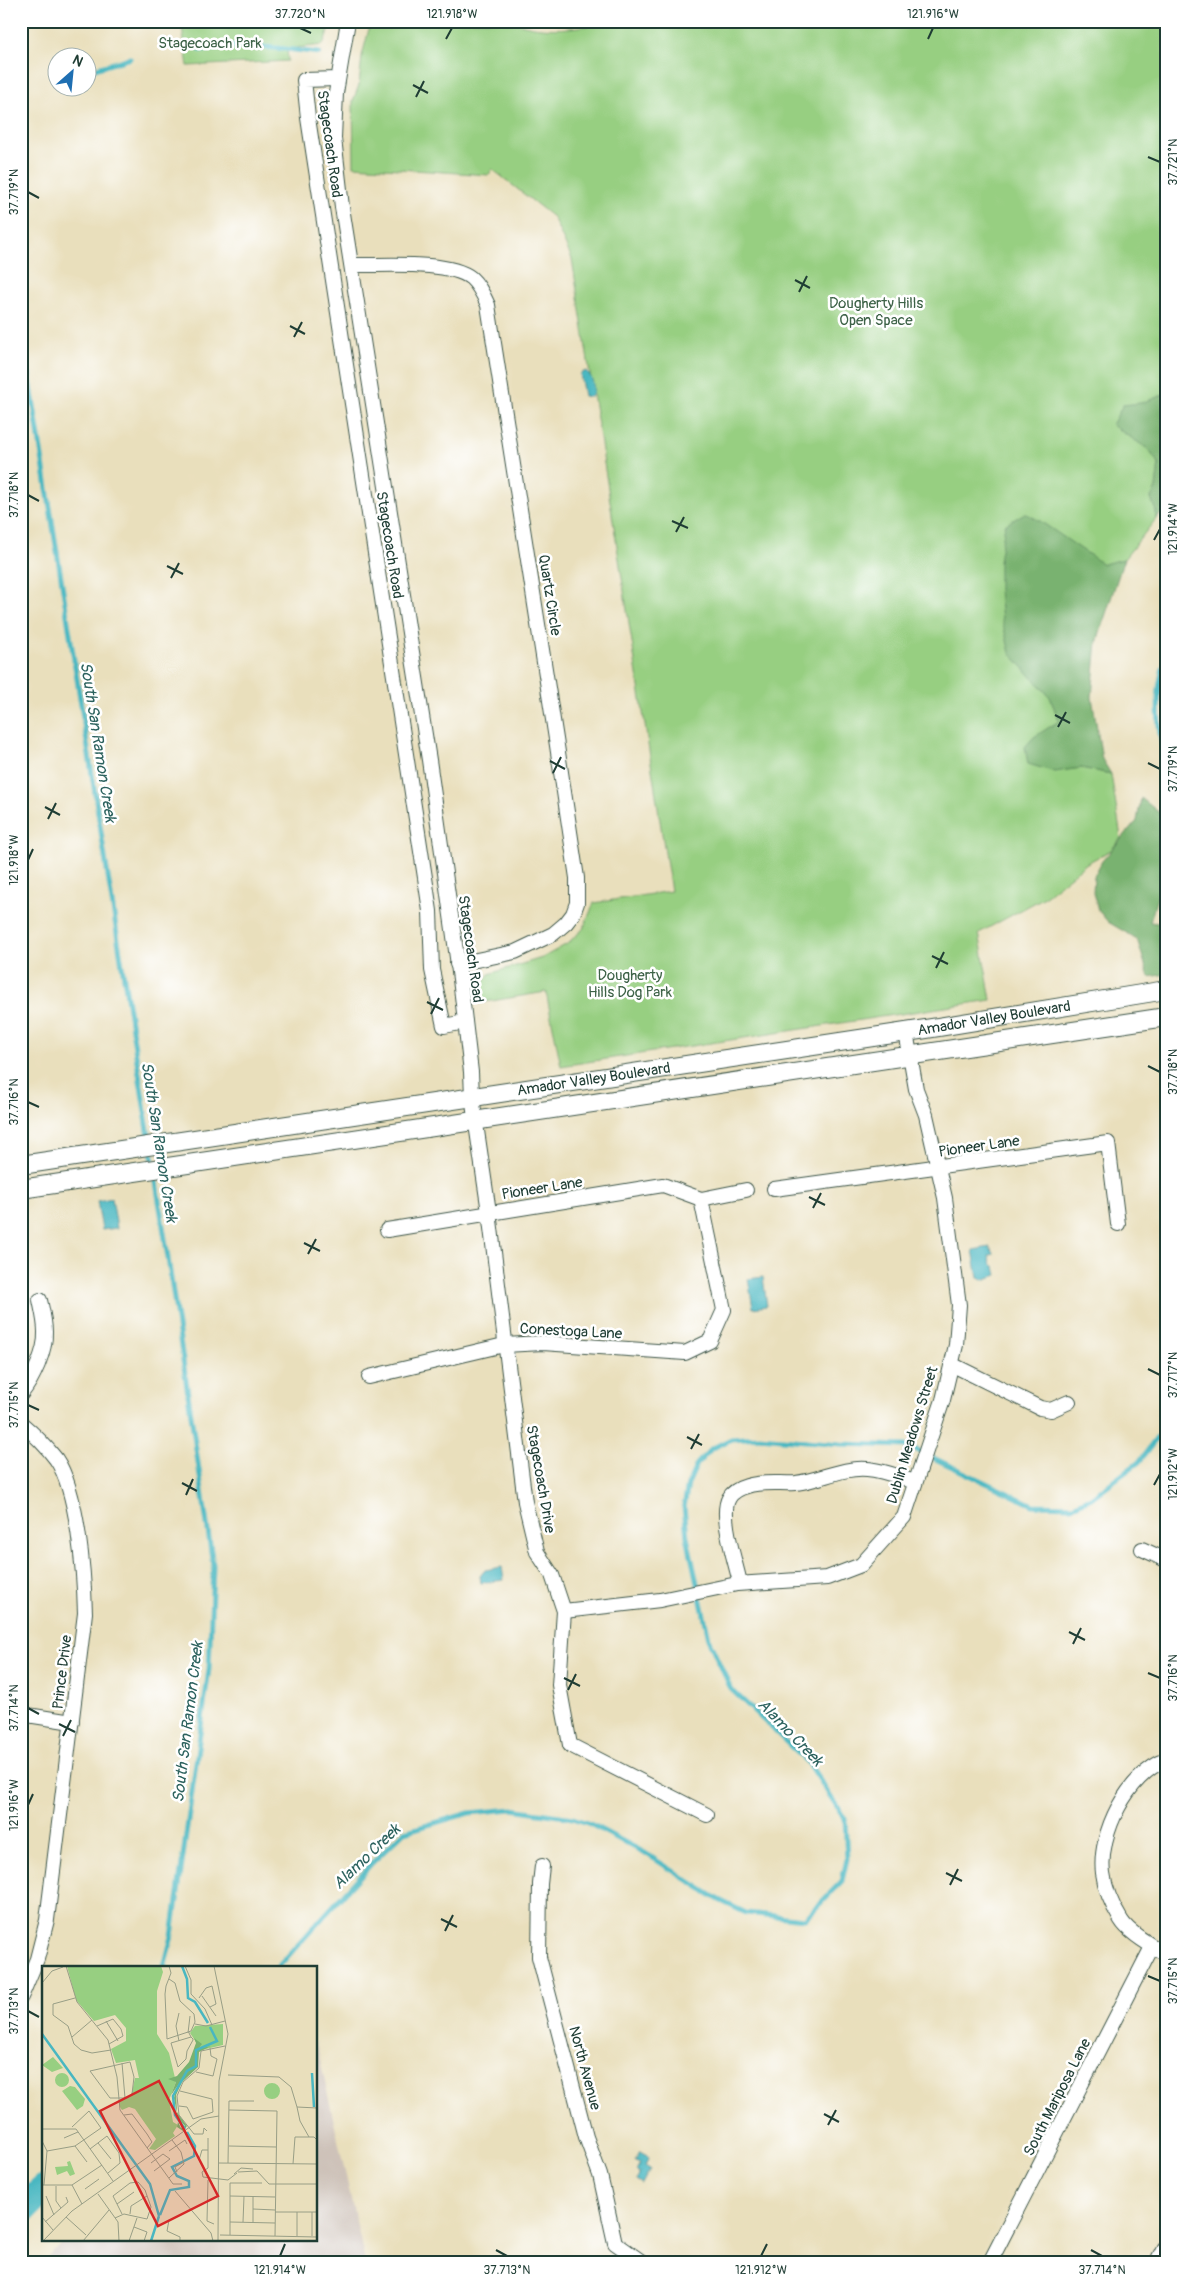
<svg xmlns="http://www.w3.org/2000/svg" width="1187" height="2283" font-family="Pangolin,sans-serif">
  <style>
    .industrial { fill: #cec2b9 }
    .green { fill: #97cf81; stroke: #5b865a }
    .forest { fill: #79b26f; stroke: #4c7852 }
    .water { fill: #49b7c1; stroke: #347a7a }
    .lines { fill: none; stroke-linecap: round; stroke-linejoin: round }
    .stream { stroke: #49b7c1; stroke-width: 5 }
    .river { stroke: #49b7c1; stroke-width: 29 }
    .minor-casing { stroke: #3d5548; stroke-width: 16 }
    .tertiary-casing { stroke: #3d5548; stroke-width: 20 }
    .secondary-casing { stroke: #3d5548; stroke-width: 22 }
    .minor { stroke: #fff; stroke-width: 14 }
    .tertiary { stroke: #fff; stroke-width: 18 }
    .secondary { stroke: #fff; stroke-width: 20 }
    .ticks { fill: none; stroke: #1f3d34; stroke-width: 2 }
    .labels { text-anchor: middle; stroke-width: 5; stroke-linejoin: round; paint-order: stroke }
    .park-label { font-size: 15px; fill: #3d6247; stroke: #fff }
    .street-label { font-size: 15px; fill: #1f3d34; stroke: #fff }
    .water-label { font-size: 16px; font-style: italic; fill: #2c625e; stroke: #fff }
    .inset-river { fill: none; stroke: #49b7c1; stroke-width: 2.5 }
    .inset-road { fill: none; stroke: #989e86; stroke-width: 1 }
    .view { fill: #d62828; fill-opacity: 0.15; stroke: #d62828; stroke-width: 2.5 }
    .inset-edge { fill: none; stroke: #1f3d34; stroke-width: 2.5 }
    .neatline { fill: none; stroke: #1f3d34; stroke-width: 2 }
    .ticks-label { font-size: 12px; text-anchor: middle; fill: #1f3d34 }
  </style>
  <rect width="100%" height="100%" fill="#fff"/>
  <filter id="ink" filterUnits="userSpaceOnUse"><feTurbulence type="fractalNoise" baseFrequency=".02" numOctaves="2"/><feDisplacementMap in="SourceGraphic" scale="10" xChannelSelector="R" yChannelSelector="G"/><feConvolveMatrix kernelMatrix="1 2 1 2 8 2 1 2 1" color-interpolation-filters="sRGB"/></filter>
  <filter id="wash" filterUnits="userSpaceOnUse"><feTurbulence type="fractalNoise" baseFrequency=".0096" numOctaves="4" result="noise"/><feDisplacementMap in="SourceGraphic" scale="20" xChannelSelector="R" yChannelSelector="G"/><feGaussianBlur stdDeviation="1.12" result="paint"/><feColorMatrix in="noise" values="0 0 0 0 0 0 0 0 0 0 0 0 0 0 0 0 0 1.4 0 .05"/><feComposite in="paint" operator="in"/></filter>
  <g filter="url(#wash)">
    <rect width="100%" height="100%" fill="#e9dfbc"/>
    <polygon class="industrial" points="316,2041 365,2262 43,2262 66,2239 316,2239"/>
    <g class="green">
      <polygon points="181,21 332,21 323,45 287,49 288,61 188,66"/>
      <path d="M371 21H511C547 34 576 28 613 21H1166V394L1159 397 1148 449 1159 464 1156 488 1151 498 1156 511V519L1124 559 1118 561 1065 770 1081 768 1111 774 1121 838 1111 850 1087 863 1043 898 979 933 991 1000 561 1066 546 992 479 1003 477 993 489 974 542 958 567 944 583 929 594 903 671 891 572 259 553 217 492 169 489 175 354 166 353 101 359 85 362 56Z"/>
    </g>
    <g class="forest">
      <polygon points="1166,394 1166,509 1156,519 1156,511 1151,498 1156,488 1159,464 1148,449 1112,425 1123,405 1141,403"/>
      <polygon points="1025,513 1040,521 1103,564 1124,559 1097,641 1092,697 1102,759 1111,774 1081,768 1055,772 1028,764 1025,747 1034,737 1059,721 1050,697 1010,653 1002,620 999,590 999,561 1005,525"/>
      <polygon points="1141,798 1161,814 1166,844 1159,891 1150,922 1166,924 1166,974 1149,977 1137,939 1108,922 1098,910 1093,893 1094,876 1102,861 1137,821"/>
    </g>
    <g class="water">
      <path d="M586 371C593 376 596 390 591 397L584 396 580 374Z"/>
      <polygon points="112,1198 117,1228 102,1230 97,1201"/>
      <polygon points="990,1247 993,1254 989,1256 991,1264 995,1267 997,1275 983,1280 978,1278 973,1250"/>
      <polygon points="763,1277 767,1306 753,1308 748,1279"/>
      <polygon points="502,1567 504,1580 481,1583 480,1576 485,1570"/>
      <polygon points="640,2152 649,2157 645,2166 650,2169 642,2184 636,2180 640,2173 636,2171 640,2163 635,2161"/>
    </g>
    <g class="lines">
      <g class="stream">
        <path d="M200 50C240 42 279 48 319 53"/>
        <polyline points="88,71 130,58"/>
        <polyline points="55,81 58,80"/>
        <polyline points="21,323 168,1258 213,1565 209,1669 172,1936 164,1967"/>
        <path d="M1166 660C1154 690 1157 730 1166 761"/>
        <polyline points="278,1967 371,1864 404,1832 469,1813 512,1809 573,1818 590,1824 645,1853 719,1900 746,1913 805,1919 842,1881 847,1859 845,1819 810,1765 731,1689 710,1643 687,1537 684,1507 688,1484 697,1464 711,1449 731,1439 759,1437 841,1444 908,1446 1033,1505 1073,1506 1091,1498 1139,1462 1166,1426"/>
      </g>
      <polyline class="river" points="21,2212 44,2189"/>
    </g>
  </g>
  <g filter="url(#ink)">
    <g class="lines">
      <g class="minor-casing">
        <g id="minor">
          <polyline points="348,21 336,93 334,138 342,207 429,760 460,979 471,1072 472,1097 489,1212 525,1502 537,1552 552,1575 564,1611 559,1685 570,1745 707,1815"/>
          <polyline points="337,79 304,80 308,118 424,871 430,911 432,970 444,1026 465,1022"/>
          <path d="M352 265C382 266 448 260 471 278 479 285 484 296 488 305L556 739 577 878V903L573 914 566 923 553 934 515 952 457 964"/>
          <polyline points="774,1189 1108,1143 1118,1224"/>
          <polyline points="701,1199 746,1190"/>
          <polyline points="951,1364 1040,1408 1051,1410 1069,1402"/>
          <polyline points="369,1377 504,1345 543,1343 685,1353 710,1341 724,1310 701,1199 663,1185 387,1230"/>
          <path d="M21 1394C33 1379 46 1351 45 1332 45 1321 42 1310 40 1300"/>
          <path d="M21 1423C34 1434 46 1446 56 1459 78 1491 84 1574 85 1613L47 1920 37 1959 21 1997"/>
          <polyline points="1142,1549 1166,1560"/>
          <path d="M740 1583C736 1563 719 1515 729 1498 733 1491 740 1488 747 1486 764 1481 780 1484 796 1483 821 1480 842 1467 867 1469 883 1470 899 1477 915 1482"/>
          <polyline points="564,1611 660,1600 737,1584 827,1578 861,1565 904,1517 943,1400 956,1345 959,1305 945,1198 926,1115 916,1089 906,1032"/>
          <polyline points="21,1714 72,1722"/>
          <path d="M1166 1760C1128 1774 1098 1834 1103 1873 1105 1889 1113 1907 1121 1920 1128 1932 1153 1947 1166 1954"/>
          <polyline points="542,1866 540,1884 539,1957 586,2137 600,2175 615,2243 642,2262"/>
          <polyline points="990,2262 1152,1947"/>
        </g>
      </g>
      <g class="tertiary-casing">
        <g id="tertiary">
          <path id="s1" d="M21 1165 926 1029 1166 990"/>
          <polyline points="21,1189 1166,1017"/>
        </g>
      </g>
      <g class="secondary-casing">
        <polyline id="secondary" points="1160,2262 1166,2250"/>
      </g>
      <use href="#minor" class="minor"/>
      <use href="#tertiary" class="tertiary"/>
      <use href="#secondary" class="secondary"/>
    </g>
  </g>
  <path class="ticks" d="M300 28 311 33M446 39 452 28M928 39 933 28M413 85 428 93M416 97 424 81M1148 157 1160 162M28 192 39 198M795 280 810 288M799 292 807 276M290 326 305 334M294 337 302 322M28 495 39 501M672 521 688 528M676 532 684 517M1154 540 1160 529M167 566 183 574M171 578 179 563M1055 715 1070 723M1058 727 1066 712M550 761 565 769M1148 763 1160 769M553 773 561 757M45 807 60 815M48 819 56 803M28 860 33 849M932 956 948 964M936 968 944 952M427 1002 443 1010M431 1014 439 998M1148 1066 1160 1072M28 1102 39 1107M809 1197 825 1205M813 1208 821 1193M304 1243 320 1251M308 1254 316 1239M1148 1369 1160 1375M28 1405 39 1410M687 1437 702 1445M691 1449 699 1434M182 1483 197 1491M1154 1485 1160 1474M186 1495 193 1479M1069 1632 1085 1640M1073 1644 1081 1628M1148 1673 1160 1678M564 1678 580 1686M568 1690 576 1674M28 1708 39 1714M59 1724 75 1732M63 1736 71 1720M28 1805 33 1794M946 1873 962 1881M950 1885 958 1869M441 1919 457 1927M445 1931 453 1915M1148 1976 1160 1981M28 2011 39 2017M824 2114 839 2122M828 2125 836 2110M496 2250 507 2256M1091 2250 1102 2256M280 2256 285 2244M761 2256 767 2244"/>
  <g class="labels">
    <g class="park-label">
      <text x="210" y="48">Stagecoach Park</text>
      <text x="876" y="308">Dougherty Hills<tspan x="876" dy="17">Open Space</tspan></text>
      <text x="630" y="980">Dougherty<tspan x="630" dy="17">Hills Dog Park</tspan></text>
    </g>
    <g class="street-label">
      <text transform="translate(330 144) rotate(82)" y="5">Stagecoach Road</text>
      <text transform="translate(390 545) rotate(81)" y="5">Stagecoach Road</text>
      <text transform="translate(550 595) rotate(81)" y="5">Quartz Circle</text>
      <text transform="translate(471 949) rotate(82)" y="5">Stagecoach Road</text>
      <text dy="5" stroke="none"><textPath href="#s1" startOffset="984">Amador Valley Boulevard</textPath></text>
      <text dy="5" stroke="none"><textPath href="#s1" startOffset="579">Amador Valley Boulevard</textPath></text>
      <text transform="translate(979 1146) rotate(-8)" y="5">Pioneer Lane</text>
      <text transform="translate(542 1188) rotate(-9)" y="5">Pioneer Lane</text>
      <text transform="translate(571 1331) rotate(3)" y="5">Conestoga Lane</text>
      <text transform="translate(912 1435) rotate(-73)" y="5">Dublin Meadows Street</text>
      <text transform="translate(541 1479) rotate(80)" y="5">Stagecoach Drive</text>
      <text transform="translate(62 1672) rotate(-83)" y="5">Prince Drive</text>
      <text transform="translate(585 2068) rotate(75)" y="5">North Avenue</text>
      <text transform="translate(1057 2097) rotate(-63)" y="5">South Mariposa Lane</text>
    </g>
    <g class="water-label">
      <text transform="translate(99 742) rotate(81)" y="6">South San Ramon Creek</text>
      <text transform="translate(160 1142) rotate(81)" y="6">South San Ramon Creek</text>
      <text transform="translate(187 1722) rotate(-83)" y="6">South San Ramon Creek</text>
      <text transform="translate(791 1732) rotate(46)" y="6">Alamo Creek</text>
      <text transform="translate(366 1856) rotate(-44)" y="6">Alamo Creek</text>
    </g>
  </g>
  <g transform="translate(42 1966)">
    <rect width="275" height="275" fill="#e9dfbc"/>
    <path d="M25 0H119L121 6 115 25V68L127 87 134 116 127 134 131 156 136 159 131 167 133 170 113 184 107 183 114 173 93 143 87 141 80 144 78 141 77 134 89 130 93 112H97L93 94 74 97 69 83 84 75V62L73 49 52 55 34 34ZM181 58V79L155 85 156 79 148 67 153 60ZM11 91 21 102 10 106 0 99ZM13 114a7 7 0 1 1 14 0a7 7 0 1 1-14 0ZM222 125a8 8 0 1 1 16 0a8 8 0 1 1-16 0ZM28 120 33 121 43 133 41 140 35 144 20 125ZM28 195 33 208 28 210 25 205 15 209 13 201 26 200 25 196Z" fill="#97cf81"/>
    <path d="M152 72 160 78 156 83 169 80 157 86 156 101 140 116 134 129 135 146 145 160 141 165 135 161 136 156 139 162 143 160 136 152 132 132 133 128 142 111 129 129 134 116 126 113 135 110 147 96 154 77Z" fill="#79b26f"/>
    <path class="inset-river" d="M140 0 145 13 146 32 153 36 166 57M0 68 108 218 117 250M270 107 272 141M143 163 133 149 131 130 145 105 154 100V84L175 75 168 61M118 249 128 224 147 221V215L135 210 130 201 152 190 153 180 145 166M109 275 117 250"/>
    <path class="inset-road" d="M24 0 35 36 66 74 75 111 78 144 131 218H140M143 0 149 14V28L163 43 170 59M172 0 186 68 177 115 176 275M127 13 133 17 138 35 152 48 153 56 149 65 125 73 123 28 124 20 129 7 127 0M0 17 10 5 21 1M160 30 174 50M33 32 11 38V49L26 60 32 78 39 84 50 87 69 84M157 32 164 22 170 20 174 38 168 41M137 47 134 60 137 75M64 55 76 75M153 58 164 60 183 55M55 60 71 53 79 63 81 70 67 78M147 66V67L149 71 151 73V74L145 85 144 93 136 101 129 77 149 71M146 67 148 50M30 71 50 54M88 96 92 111 90 128 85 132H68L48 105ZM80 97 83 132M154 106 171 110 175 93 169 90 168 82M186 109 237 111 249 121 255 141 275 142M137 140 145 141 151 153 171 146 170 133 138 125M255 141 258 155 267 171M187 144 235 145 233 270M82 149 90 148 105 168 110 176 105 182M0 163H34L71 215M165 165 162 162 161 168H152L137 149 135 130 141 116 157 102 159 85 183 80M22 172 36 166M166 172V202L160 206 161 211 186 214 195 207M0 175 5 185 2 219M56 177 69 193M33 180 45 196M187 180 234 181M48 183 65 170 77 187 78 197 66 207M5 185 33 180 59 162 47 145 30 161M127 185 143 174 145 178M157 194 160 184H166M109 197 121 188 128 193 112 205M176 197 275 198M186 197 187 135H212M251 198 253 171H272L275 174M135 206 133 201 142 196M196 206 215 205 227 218H275V198M192 208 199 202 211 203M127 212 142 198 139 186 130 174M166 214 165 255 172 258M0 219H30L60 199M30 219 40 238M14 220V235L19 242M43 223 57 213M133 225 169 267 171 275M56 228 76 256 77 275M4 230 12 249M188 230 233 231M75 238 92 226M211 243 233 244M233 246H275M80 248 71 230 88 217 96 216 103 224 109 241 105 253M88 248 89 240 105 230M0 251 11 264M24 251 44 269M73 252 82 248 105 253M127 254 125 265 138 271V275M3 256 26 236 24 231M188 256 233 257M201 256 202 230M211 256V230M92 261 105 266 102 275M178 269 275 271M188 269V217H220M255 270V246M270 270V246M1 275 30 245 159 153 177 150M41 275 67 244M87 275 95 252"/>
    <path class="view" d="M117 115 176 230 116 260 58 145Z"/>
    <rect width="275" height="275" class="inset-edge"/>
  </g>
  <rect width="1187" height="2283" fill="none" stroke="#fff" stroke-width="55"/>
  <g transform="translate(72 72) rotate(27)"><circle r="24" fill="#ffffff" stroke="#a5b1ae"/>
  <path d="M0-4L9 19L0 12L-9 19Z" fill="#1f6fb2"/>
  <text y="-8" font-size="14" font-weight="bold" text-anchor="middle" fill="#1f3d34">N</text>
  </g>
  <rect x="28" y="28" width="1132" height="2228" class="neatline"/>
  <g class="ticks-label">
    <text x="300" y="18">37.720°N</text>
    <text x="452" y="18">121.918°W</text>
    <text x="933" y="18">121.916°W</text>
    <text transform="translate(1173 162) rotate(-90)" y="4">37.721°N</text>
    <text transform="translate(14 192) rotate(-90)" y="4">37.719°N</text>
    <text transform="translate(14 495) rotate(-90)" y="4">37.718°N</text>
    <text transform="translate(1173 529) rotate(-90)" y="4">121.914°W</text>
    <text transform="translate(1173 769) rotate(-90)" y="4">37.719°N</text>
    <text transform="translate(14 860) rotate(-90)" y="4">121.918°W</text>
    <text transform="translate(1173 1072) rotate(-90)" y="4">37.718°N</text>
    <text transform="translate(14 1102) rotate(-90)" y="4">37.716°N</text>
    <text transform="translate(1173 1375) rotate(-90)" y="4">37.717°N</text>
    <text transform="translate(14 1405) rotate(-90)" y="4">37.715°N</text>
    <text transform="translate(1173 1474) rotate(-90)" y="4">121.912°W</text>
    <text transform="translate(1173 1678) rotate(-90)" y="4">37.716°N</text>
    <text transform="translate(14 1708) rotate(-90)" y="4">37.714°N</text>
    <text transform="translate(14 1805) rotate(-90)" y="4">121.916°W</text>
    <text transform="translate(1173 1981) rotate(-90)" y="4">37.715°N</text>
    <text transform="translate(14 2011) rotate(-90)" y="4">37.713°N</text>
    <text x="280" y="2274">121.914°W</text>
    <text x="507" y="2274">37.713°N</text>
    <text x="761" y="2274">121.912°W</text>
    <text x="1102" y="2274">37.714°N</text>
  </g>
</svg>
